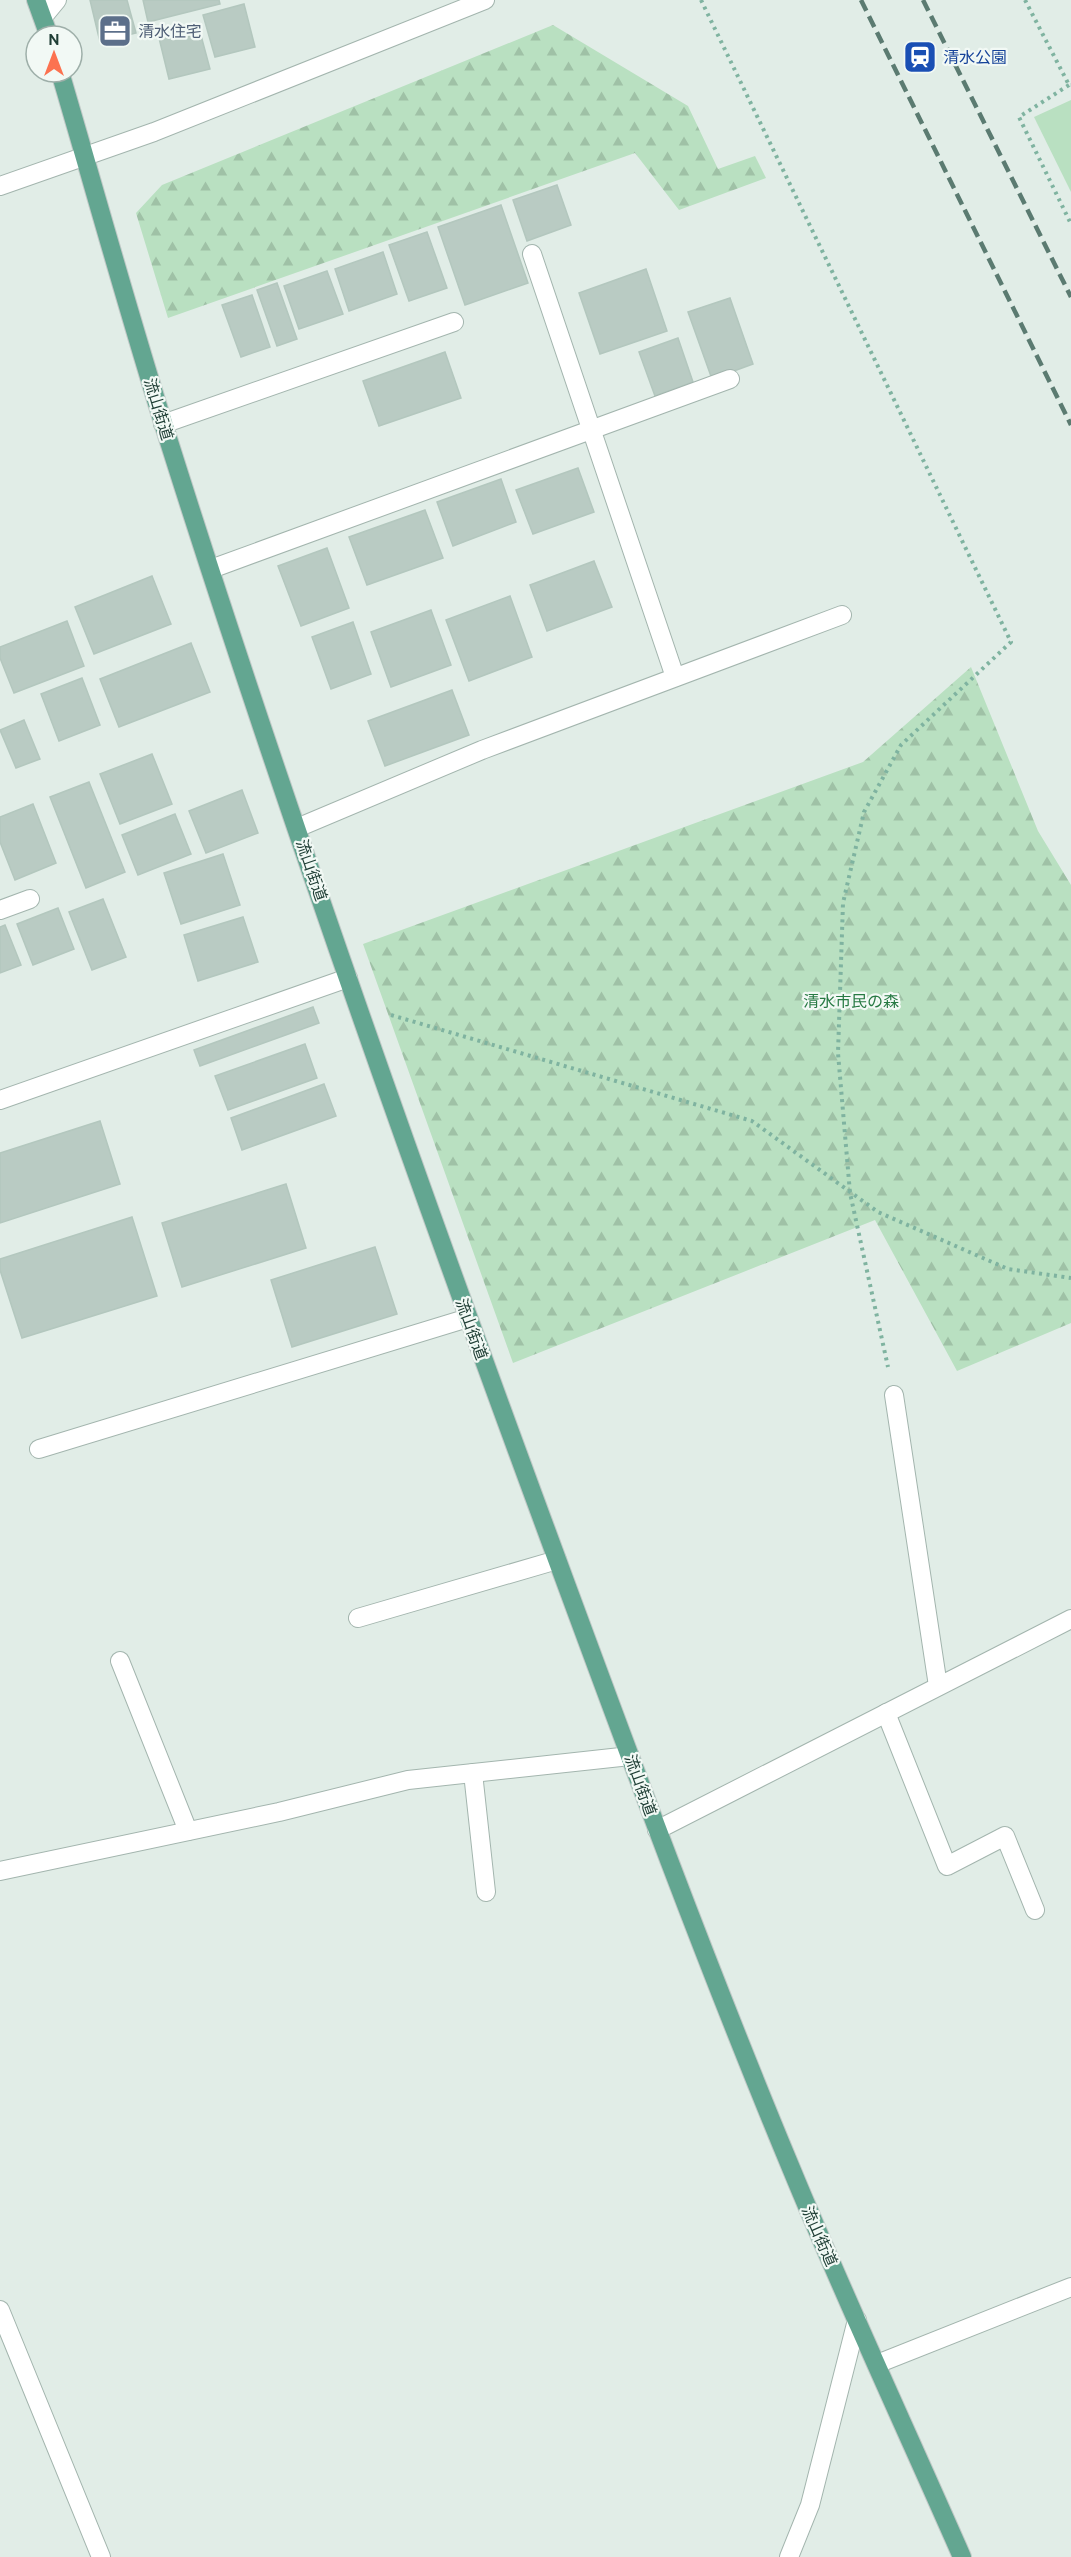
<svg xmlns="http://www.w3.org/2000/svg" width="1071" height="2557" font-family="Cabin,'Noto Sans JP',sans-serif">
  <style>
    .grass { fill: #b9e0c1 }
    .forest { fill: url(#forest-firs) }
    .building { fill: #b9cbc3; stroke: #b3c7be; stroke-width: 1.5 }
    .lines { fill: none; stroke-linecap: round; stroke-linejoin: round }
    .service-casing { stroke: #a3b5ae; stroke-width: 20 }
    .tertiary-casing { stroke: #a3b5ae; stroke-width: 20 }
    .primary-casing { stroke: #c1c9c7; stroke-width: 20 }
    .path { stroke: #7fb3a0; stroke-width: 4; stroke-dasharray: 3 4.5; stroke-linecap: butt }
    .service { stroke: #fff; stroke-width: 18 }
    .tertiary { stroke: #fff; stroke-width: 18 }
    .primary { stroke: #63a691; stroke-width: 18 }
    .rail { stroke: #5b7b71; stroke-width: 4.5; stroke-dasharray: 12 6; stroke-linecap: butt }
    .labels { text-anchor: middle; stroke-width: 4.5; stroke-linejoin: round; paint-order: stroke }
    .service-label { font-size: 16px; fill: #4e5e75; stroke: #f2f9f5; text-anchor: start }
    .transit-label { font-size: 16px; fill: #164399; stroke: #f2f9f5; text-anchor: start }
    .street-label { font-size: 16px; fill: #203f36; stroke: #f2f9f5 }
    .park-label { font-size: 16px; fill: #277a43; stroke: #f2f9f5 }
  </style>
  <defs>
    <pattern id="forest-firs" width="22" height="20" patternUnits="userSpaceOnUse" patternTransform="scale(1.5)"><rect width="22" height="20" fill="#b9e0c1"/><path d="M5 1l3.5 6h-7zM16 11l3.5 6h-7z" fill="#9fc1a6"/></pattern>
  </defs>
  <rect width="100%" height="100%" fill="#e1ede7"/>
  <polygon class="grass" points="1071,100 1071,192 1034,117"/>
  <g class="forest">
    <polygon points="553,25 688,106 718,169 755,156 766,178 679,210 635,153 168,318 136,213 162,185"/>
    <polygon points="971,667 1038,831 1071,885 1071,1323 957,1371 875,1220 513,1363 363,944 863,762"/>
  </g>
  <g class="building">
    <polygon points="90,0 127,0 136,33 100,42"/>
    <polygon points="143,0 219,0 220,4 148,22"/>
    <polygon points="244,4 255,47 215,57 203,15"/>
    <polygon points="199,28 210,69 169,79 159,38"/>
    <polygon points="557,185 571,225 527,241 513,200"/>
    <polygon points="501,205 528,283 465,305 438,227"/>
    <polygon points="427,232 447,288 409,301 389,245"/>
    <polygon points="383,252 397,294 349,311 335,269"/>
    <polygon points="646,269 667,331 600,354 579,293"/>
    <polygon points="327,271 343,314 299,329 284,286"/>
    <polygon points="277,283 297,339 277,346 257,290"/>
    <polygon points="252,295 270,347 241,357 222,305"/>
    <polygon points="730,298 753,364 712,379 688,312"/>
    <polygon points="678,338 693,382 655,396 639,352"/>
    <polygon points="445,352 461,398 379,426 363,381"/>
    <polygon points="578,468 594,512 533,534 516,490"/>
    <polygon points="501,479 516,522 453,546 437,502"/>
    <polygon points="425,510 443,558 367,585 349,537"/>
    <polygon points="327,548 349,608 301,626 278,566"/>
    <polygon points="594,561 612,607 547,631 530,585"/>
    <polygon points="152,576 171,624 94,654 75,607"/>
    <polygon points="510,596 532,657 469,681 446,620"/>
    <polygon points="431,610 451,665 391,687 371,632"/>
    <polygon points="67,621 84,666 14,693 0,658 0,647"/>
    <polygon points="353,622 371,674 331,689 312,637"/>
    <polygon points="191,643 210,692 119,727 100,679"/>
    <polygon points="82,678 100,725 59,741 41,694"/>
    <polygon points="452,690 469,735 385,766 368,721"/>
    <polygon points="24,720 40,759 16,768 0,730"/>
    <polygon points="152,754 172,804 120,824 100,774"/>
    <polygon points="89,782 125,872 86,888 50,797"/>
    <polygon points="242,790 258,833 206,853 189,811"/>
    <polygon points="33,804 56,863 15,880 0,842 0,817"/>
    <polygon points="175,814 191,854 138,875 122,835"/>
    <polygon points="223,854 240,905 181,924 164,873"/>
    <polygon points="103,899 126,957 92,970 69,912"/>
    <polygon points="58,908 74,949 33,965 17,924"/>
    <polygon points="243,917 258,962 198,981 184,935"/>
    <polygon points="5,925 21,965 0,973 0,927"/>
    <polygon points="313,1007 319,1023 200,1066 194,1050"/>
    <polygon points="305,1044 317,1078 228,1110 215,1076"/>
    <polygon points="324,1084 336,1116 242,1150 231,1118"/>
    <polygon points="100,1121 120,1184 0,1223 0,1153"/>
    <polygon points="286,1184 306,1248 182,1287 162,1223"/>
    <polygon points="132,1217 157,1296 22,1338 0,1270 0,1259"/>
    <polygon points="375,1247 397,1314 292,1347 271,1280"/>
  </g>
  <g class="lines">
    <g class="service-casing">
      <g id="service">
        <polyline points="43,17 57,0"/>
        <polyline points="532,254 675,677"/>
        <polyline points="163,424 454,322"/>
        <polyline points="211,569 730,379"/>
        <polyline points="297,828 482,750 842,615"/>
        <polyline points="0,910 30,899"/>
        <polyline points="0,1100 348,978"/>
        <polyline points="894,1395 938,1686"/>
        <polyline points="39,1449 468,1318"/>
        <polyline points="358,1618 557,1560"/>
        <polyline points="120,1661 188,1831"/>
        <polyline points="886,1713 947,1866 1005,1836 1035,1910"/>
        <polyline points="473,1773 486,1892"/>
        <polyline points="657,1830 1071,1619"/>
        <polyline points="0,1871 279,1812 408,1780 630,1756"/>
        <polyline points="0,2310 101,2557"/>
        <polyline points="877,2364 1071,2287"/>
        <polyline points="789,2557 810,2505 857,2320"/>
      </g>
    </g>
    <g class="tertiary-casing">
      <polyline id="tertiary" points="0,186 154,132 485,0"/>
    </g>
    <g class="primary-casing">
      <g id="primary">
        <polyline points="36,0 49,36"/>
        <path d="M60 72C95 191 128 311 165 429 278 788 404 1144 534 1497 617 1722 699 1947 791 2168 845 2299 905 2427 962 2557"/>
      </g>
    </g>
    <g class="path">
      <polyline points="701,0 1011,642 901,745 864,812 843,903 838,1053 850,1193 888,1367"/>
      <polyline points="1025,0 1069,85 1071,85"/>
      <polyline points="1069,85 1019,117 1071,224"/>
      <polyline points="391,1015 752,1121 878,1212 1008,1269 1071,1278"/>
    </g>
    <use href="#service" class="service"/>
    <use href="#tertiary" class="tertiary"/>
    <use href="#primary" class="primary"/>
    <g class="rail">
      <polyline points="861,0 1071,425"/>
      <polyline points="923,0 1071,297"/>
    </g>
  </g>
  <defs>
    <g id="office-square" transform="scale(1.725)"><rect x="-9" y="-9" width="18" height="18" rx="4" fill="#5c6f8a" stroke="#f2f9f5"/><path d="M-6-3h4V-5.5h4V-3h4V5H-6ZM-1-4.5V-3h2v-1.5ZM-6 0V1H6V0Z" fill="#fff"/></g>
    <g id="station-square" transform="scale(1.725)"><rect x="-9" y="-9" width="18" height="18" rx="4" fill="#1a4fb4" stroke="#f2f9f5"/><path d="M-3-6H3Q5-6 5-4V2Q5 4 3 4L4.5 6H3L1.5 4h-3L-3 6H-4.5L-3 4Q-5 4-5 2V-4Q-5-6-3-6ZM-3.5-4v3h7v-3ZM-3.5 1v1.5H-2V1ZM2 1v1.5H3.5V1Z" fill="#fff"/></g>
  </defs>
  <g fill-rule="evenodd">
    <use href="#office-square" x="115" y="31"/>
    <use href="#station-square" x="920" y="57"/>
  </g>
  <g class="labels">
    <g class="service-label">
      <text x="138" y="37">清水住宅</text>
    </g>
    <g class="transit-label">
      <text x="943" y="63">清水公園</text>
    </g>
    <g class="street-label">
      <text transform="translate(159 409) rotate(73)" y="6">流山街道</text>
      <text transform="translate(312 870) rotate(71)" y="6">流山街道</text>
      <text transform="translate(472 1329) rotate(70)" y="6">流山街道</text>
      <text transform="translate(641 1785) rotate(70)" y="6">流山街道</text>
      <text transform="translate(820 2236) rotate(66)" y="6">流山街道</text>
    </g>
    <g class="park-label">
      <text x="851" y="1007">清水市民の森</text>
    </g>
  </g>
  <g transform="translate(54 54)"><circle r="28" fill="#f2f9f5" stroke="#9eafa9" stroke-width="1.5"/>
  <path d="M0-4.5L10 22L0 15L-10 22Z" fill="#fc7250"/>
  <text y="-9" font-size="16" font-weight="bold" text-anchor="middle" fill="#203f36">N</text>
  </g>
</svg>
